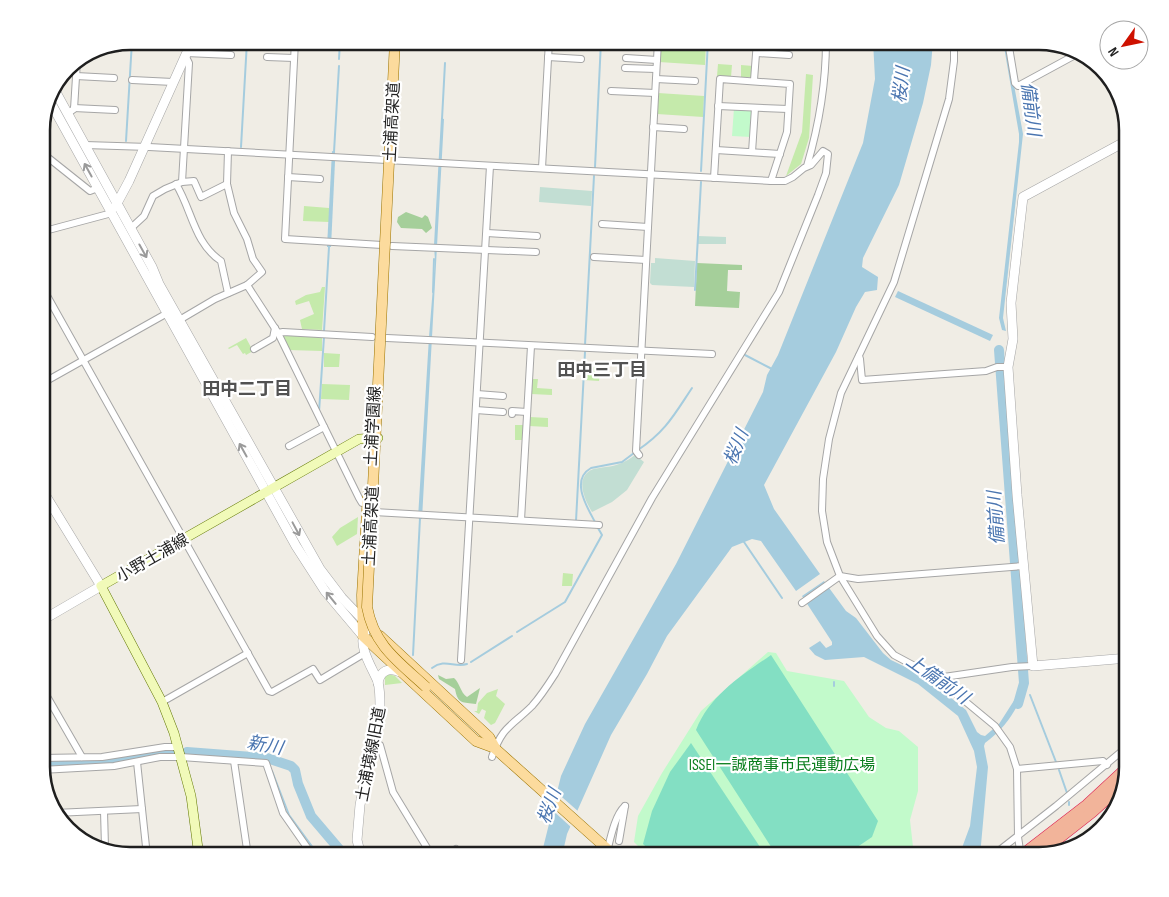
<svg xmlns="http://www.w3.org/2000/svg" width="1169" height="897" font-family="'Sofia Sans Condensed','Noto Sans JP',sans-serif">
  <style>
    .grass { fill: #c5eaab }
    .forest { fill: #a5cf9a }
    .wetland { fill: #c2ded3 }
    .park { fill: #c2facb }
    .pitch { fill: #83dfc3 }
    .water { fill: #a5ccde }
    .pier { fill: #f0ede5 }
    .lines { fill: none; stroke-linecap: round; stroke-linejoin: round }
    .stream { stroke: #a5ccde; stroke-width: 2 }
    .river { stroke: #a5ccde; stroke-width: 10 }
    .minor-casing { stroke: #a6a6a6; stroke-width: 8 }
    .tertiary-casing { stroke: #a6a6a6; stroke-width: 10 }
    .secondary-casing { stroke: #627804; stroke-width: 10 }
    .primary-casing { stroke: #9a7300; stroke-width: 11 }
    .trunk-casing { stroke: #dc2454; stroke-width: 12 }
    .minor { stroke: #fff; stroke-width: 6 }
    .tertiary { stroke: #fff; stroke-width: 9 }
    .secondary { stroke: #f1fab9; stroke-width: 9 }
    .primary { stroke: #fcdb9d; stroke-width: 10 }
    .trunk { stroke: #f2b49a; stroke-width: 11 }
    .primary-bridge-casing { stroke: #9a7300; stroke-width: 11; stroke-linecap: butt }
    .primary-bridge { stroke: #fcdb9d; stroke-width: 10 }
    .oneway { stroke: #9a9a9a }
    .labels { text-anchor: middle; stroke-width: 4.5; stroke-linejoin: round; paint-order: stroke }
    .street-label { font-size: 16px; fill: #1f1f1f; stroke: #fff }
    .park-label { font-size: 16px; fill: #0b7f1e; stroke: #fff }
    .water-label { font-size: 18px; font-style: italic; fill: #4a75b0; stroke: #fff }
    .neighbourhood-label { font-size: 18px; font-weight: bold; fill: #525252; stroke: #fff }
    .rim { fill: none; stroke: #1f1f1f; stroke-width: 2.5 }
  </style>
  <rect width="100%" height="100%" fill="#f0ede5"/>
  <g class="grass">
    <polygon points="660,41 706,41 705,65 659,62"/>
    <polygon points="718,64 732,65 731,77 717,76"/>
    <polygon points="741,65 753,66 752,77 741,77"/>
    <polygon points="806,74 813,75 809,138 801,164 786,176 802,132"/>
    <polygon points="658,93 704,96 703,117 657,114"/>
    <polygon points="304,206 329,208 329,222 303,221"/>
    <polygon points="322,287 325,287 322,330 302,329 300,320 314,314 309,301 296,305 295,301 306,295 320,292"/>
    <polygon points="282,335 322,337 322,351 288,350"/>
    <polygon points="246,338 253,351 246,355 245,353 243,354 237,345 229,349 228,348"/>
    <polygon points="324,353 340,354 339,367 324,367"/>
    <polygon points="585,366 601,368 599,381 584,380"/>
    <polygon points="532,379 538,379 537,388 552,389 552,395 531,394"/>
    <polygon points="322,384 350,385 349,400 321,399"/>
    <polygon points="530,417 548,418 548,427 529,426"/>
    <polygon points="515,425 524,425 523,440 515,440"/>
    <polygon points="358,517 357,534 337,546 332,537 340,528"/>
    <polygon points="563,573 573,574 572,586 562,586"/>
    <polygon points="389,674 395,676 402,683 385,685 385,676"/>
    <polygon points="498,689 496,696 505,704 495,723 491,725 484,718 486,711 482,709 479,714 474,711 477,711 478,703 487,693"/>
  </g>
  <g class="forest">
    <polygon points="406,212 422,218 425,215 428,217 432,228 426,233 422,229 401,228 397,222 398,217"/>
    <polygon points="697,263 742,265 742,270 728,270 727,291 740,292 739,308 695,306"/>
    <path d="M438 675 446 679 454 678C460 683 460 692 467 697L480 688 476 704C463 702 458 705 455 689L439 679Z"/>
  </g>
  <g class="wetland">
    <polygon points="540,187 592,191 591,206 539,202"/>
    <polygon points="698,236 726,237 726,244 698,244"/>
    <polygon points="655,258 695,261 694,287 652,285 650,283 651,263 655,263"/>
    <path d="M635 455 644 462 627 490 612 502 592 512C586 502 574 479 591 470 595 468 601 468 606 467 617 466 626 462 635 455Z"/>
  </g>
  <g class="park">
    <polygon points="734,108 752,110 753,112 751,137 732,136"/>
    <polygon points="768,652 776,653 787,671 844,681 869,717 886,728 899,731 918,747 918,791 910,820 914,856 648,856 634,842 638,816 662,773 701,711"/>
  </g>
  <g class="pitch">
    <path d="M771 655 878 821 872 837 844 856H777L696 730C710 695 741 676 771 655Z"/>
    <polygon points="691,743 766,856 656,856 643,844 652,811 670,772"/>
  </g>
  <g class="water">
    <polygon points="873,41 933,41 931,65 923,103 899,185 863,258 862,267 878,277 877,290 865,292 856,307 836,352 764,485 774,509 820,574 796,591 761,541 752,539 732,547 667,636 647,674 611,735 567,834 562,856 541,856 561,776 585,724 676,564 763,392 767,375 778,355 863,143 875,79"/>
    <polygon points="1003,41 1006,41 1023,134 1003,318 1006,331 1002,330 999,318 1019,142 1019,134"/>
    <polygon points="441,118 444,119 422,519 418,518 429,337 435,261 434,245"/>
    <polygon points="332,151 335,152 335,162 331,247 327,247"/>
    <polygon points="898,291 993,335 990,341 895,297"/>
    <path d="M824 581 846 611 856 618 883 653 891 660 924 676 966 710 977 732 981 735 985 736 999 724 1020 691 1024 693C1013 715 1005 728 985 743L984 746 988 767 980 856H959L970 826 977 767 974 751 958 716 918 684 864 657 825 660 815 655 809 648 820 641 826 648 832 645V642L802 596Z"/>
  </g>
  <polygon class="pier" points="555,791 579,812 572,828 550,808"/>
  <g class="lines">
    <g class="stream">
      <polyline points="339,59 340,41"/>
      <polyline points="442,119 445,63"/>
      <polyline points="126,141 132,41"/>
      <polyline points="241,147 247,41"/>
      <polyline points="334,152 339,66"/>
      <polyline points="595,167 601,41"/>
      <polyline points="701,171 708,41"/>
      <polyline points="695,290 701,182"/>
      <polyline points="433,292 434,259"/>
      <polyline points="324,331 329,247"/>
      <polyline points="585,345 594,176"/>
      <polyline points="745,355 772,369"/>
      <polyline points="319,412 324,337"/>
      <path d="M638 450C666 431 674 415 692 388"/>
      <polyline points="576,521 585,352"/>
      <path d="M595 522C587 507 570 480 591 468L622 462 634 453"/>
      <polyline points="744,542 782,598"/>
      <polyline points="517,632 565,602 602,535 598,528"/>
      <polyline points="413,655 420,518"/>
      <polyline points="471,662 512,636"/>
      <path d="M432 668C445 658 454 668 467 664"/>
      <polyline points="834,682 834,686"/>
      <polyline points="1030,695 1056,762"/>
      <polyline points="1059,770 1067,793"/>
      <polyline points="272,771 289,815 319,856"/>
      <polyline points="1069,802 1069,805"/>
    </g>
    <g class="river">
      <polyline points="999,350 1024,683 1018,704"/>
      <polyline points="187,752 267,758 291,766 295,770 298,784 311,816 345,856"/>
      <polyline points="41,764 114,760 158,752 175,752"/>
    </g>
    <g class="minor-casing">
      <g id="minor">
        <polyline points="295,41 285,239 382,245"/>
        <polyline points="954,41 954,61 949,99 894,282 841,393 829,439 823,479 822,511 827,542 840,576 877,636 894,655 937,678 995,726 1010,747 1017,769 1018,837 1020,850"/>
        <polyline points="1008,41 1015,83 1018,86 1077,54"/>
        <polyline points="112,48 119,48"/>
        <polyline points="186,53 231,55"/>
        <polyline points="757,53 789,55"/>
        <polyline points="267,57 294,58"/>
        <polyline points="548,57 581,59"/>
        <polyline points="626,58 657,60"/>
        <polyline points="625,68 656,69"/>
        <polyline points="76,76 114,78"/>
        <polyline points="656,79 695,81"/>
        <polyline points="132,80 173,82"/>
        <polyline points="754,80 757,41"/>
        <polyline points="611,91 655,93"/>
        <polyline points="718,106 788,109"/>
        <polyline points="74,108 115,110"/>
        <polyline points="67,114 74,109 77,61"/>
        <polyline points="653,127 684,129"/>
        <path d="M85 145 149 147 771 181H785L793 177 804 168 811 165 823 151 828 154 826 173 818 195 779 292 652 498 555 674C548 685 541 696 532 706 512 726 502 726 492 757"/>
        <polyline points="716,150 780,154"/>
        <polyline points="228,151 227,184 234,213 247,239 253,259 262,272 247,285"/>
        <polyline points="41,152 90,191 98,188"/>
        <polyline points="752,152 755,108"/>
        <path d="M807 166C819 125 826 84 826 41"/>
        <polyline points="542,168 549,41"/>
        <polyline points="288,177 320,179"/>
        <polyline points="714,178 720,79 790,84 787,132 771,181"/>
        <polyline points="182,182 194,181 201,197 227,184"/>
        <path d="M176 184C192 210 194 243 221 261L228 293"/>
        <polyline points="602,224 648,227"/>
        <polyline points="131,228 144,216 153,196 165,189 182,182 189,63 185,55"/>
        <polyline points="41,232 112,213"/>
        <polyline points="487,233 537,236"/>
        <polyline points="392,246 536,252"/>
        <polyline points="594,257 646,260"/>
        <polyline points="41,285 269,691 272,692 313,669 320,680 365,653"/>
        <polyline points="176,322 215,299 247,285 278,333 359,498 362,503 367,503"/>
        <polyline points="278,333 283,332 372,337"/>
        <polyline points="387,338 712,354"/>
        <polyline points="254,349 273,338 275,328"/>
        <polyline points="859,356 860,359 862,380 986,371 997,367 1008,367"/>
        <polyline points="41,384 171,311"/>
        <polyline points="477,394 503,396"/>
        <polyline points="476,410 503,412"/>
        <polyline points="512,414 512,411 527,412"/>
        <polyline points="289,446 324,427"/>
        <polyline points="639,455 636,451 658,41"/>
        <polyline points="374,512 599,525"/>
        <polyline points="521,520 531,346"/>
        <polyline points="802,603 840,576 858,579 1023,566"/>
        <polyline points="461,660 490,166"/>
        <polyline points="937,678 1012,667 1033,666"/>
        <polyline points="41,686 82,757"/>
        <polyline points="162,702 248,653"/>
        <polyline points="373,742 380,745 393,792 432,856"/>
        <polyline points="41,758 102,757 165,747 178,747"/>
        <polyline points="234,761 248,856"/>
        <polyline points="137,762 147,856"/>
        <polyline points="1017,769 1103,761 1107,765"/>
        <polyline points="41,770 114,766 160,757 181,757 266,763 283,813 313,856"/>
        <polyline points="104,811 105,847"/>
        <polyline points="55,813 142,809"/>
        <polyline points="619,841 625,806"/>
        <polyline points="1075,847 1087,840"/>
        <polyline points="447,856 456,849"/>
        <path d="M606 856C610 841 614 816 625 806"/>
        <polyline points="992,856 1056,806 1128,746"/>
      </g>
    </g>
    <g class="tertiary-casing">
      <g id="tertiary">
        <polyline points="53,87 152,267 159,284 320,569 342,598 365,622"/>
        <polyline points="48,98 296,546 325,591 363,636"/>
        <polyline points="1128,140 1023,197 1011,303 1013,339 1008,367 1017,495 1033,666 1128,658"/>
        <polyline points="115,207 129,181 192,41"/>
        <polyline points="41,621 101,586 41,488"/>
        <path d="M378 683C380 671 388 667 400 672"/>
        <path d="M361 856 357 840 360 805 380 707C380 698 380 690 378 682 373 669 357 646 365 632"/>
      </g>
    </g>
    <g class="secondary-casing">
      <polyline id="secondary" points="199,856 191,796 174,733 162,702 101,586 359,439 378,438"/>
    </g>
    <g class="primary-casing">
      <g id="primary">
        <polyline points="368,494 362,595 363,636 476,741 495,748"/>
        <polyline points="380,636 489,737 495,748"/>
        <polyline points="490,744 615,856"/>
      </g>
    </g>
    <g class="trunk-casing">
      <g id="trunk">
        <polyline points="1021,856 1087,805 1128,767"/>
        <polyline points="1036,856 1092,812 1122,785"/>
      </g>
    </g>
    <use href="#minor" class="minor"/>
    <use href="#tertiary" class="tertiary"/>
    <use href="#secondary" class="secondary"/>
    <use href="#primary" class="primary"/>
    <use href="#trunk" class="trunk"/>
    <g class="primary-bridge-casing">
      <path id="primary-bridge" d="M395 41 367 607C374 646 399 662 426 687"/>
    </g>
    <use href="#primary-bridge" class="primary-bridge"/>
  </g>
  <defs><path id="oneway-shaft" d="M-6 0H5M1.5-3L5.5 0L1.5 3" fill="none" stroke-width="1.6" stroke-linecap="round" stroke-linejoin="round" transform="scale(1.25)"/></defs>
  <g class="oneway">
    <use href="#oneway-shaft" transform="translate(88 170) rotate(-119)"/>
    <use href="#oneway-shaft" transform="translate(143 251) rotate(61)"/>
    <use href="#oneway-shaft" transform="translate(243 450) rotate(-119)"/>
    <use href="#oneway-shaft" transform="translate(296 529) rotate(62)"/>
    <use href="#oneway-shaft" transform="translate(331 598) rotate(-129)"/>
  </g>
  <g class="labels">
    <g class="street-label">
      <text transform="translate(391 122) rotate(-87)" y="6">土浦高架道</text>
      <text transform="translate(372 426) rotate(-87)" y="6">土浦学園線</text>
      <text transform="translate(370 526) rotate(-87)" y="6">土浦高架道</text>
      <text transform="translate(152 557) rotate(-30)" y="6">小野土浦線</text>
      <text transform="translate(370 754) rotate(-79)" y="6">土浦境線旧道</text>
    </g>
    <g class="park-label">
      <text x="782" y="770">ISSEI一誠商事市民運動広場</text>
    </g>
    <g class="water-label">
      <text transform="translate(901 85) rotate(-83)" y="6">桜川</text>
      <text transform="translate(1031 109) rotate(83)" y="6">備前川</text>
      <text transform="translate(736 447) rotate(-68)" y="6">桜川</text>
      <text transform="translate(996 518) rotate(-94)" y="6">備前川</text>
      <text transform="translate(938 679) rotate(35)" y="6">上備前川</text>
      <text transform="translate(265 745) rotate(10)" y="6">新川</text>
      <text transform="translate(549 806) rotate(-70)" y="6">桜川</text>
    </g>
    <g class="neighbourhood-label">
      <text x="602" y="376">田中三丁目</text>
      <text x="247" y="395">田中二丁目</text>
    </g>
  </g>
  <path d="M0 0H1169V897H0ZM130 50H1039A80 80 0 0 1 1119 130V767A80 80 0 0 1 1039 847H130A80 80 0 0 1 50 767V130A80 80 0 0 1 130 50Z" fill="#fff" fill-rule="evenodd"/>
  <path class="rim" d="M130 50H1039A80 80 0 0 1 1119 130V767A80 80 0 0 1 1039 847H130A80 80 0 0 1 50 767V130A80 80 0 0 1 130 50Z"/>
  <g transform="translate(1124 45) rotate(237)"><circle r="24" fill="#ffffff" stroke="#a5a5a5"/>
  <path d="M0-4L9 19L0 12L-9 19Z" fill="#ce1100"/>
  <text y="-8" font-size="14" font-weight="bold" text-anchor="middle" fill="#1f1f1f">N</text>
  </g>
</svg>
